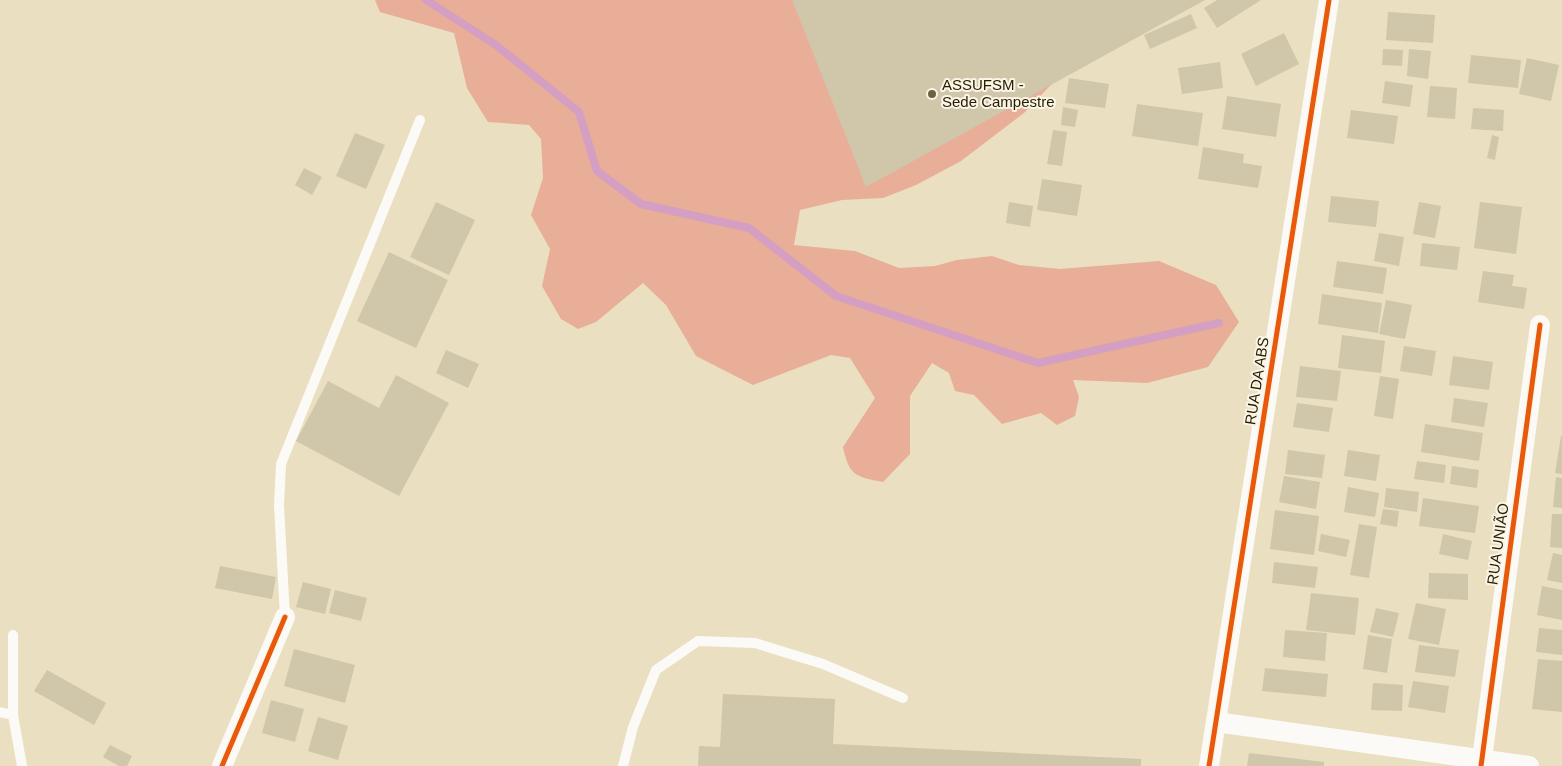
<svg xmlns="http://www.w3.org/2000/svg" width="1562" height="766" font-family="Arial,sans-serif">
  <style>
    .forest { fill: #e8ae97 }
    .lines { fill: none; stroke-linecap: round; stroke-linejoin: round }
    .stream { stroke: #d49fc2; stroke-width: 8 }
    .building { fill: #d0c6aa }
    .lane { stroke: #fcfaf6; stroke-width: 10 }
    .street { stroke: #fcfaf6; stroke-width: 20 }
    .cycleway-casing { stroke: #faf5e7; stroke-width: 8 }
    .cycleway { stroke: #e8590c; stroke-width: 5 }
    .poi-dot { fill: #6b6143; stroke: #faf5e7; stroke-width: 2 }
    .labels { text-anchor: middle; stroke-width: 4; stroke-linejoin: round; paint-order: stroke }
    .poi-label { font-size: 15px; fill: #261d00; stroke: #faf5e7; text-anchor: start }
    .street-label { font-size: 15px; fill: #261d00; stroke: #faf5e7 }
  </style>
  <rect width="100%" height="100%" fill="#eadfc0"/>
  <path class="forest" d="M375 0H986L1067 68 1024 113 961 161 916 185 883 198 842 200 800 210 794 245 855 251 899 268 935 266 957 260 992 256 1019 265 1060 269 1159 261 1216 285 1239 322 1208 367 1147 383 1073 380 1079 397 1075 416 1057 425 1041 413 1002 424 974 395 955 391 949 373 932 363 910 396V454L883 482C855 477 849 475 843 447L875 398 850 358 831 355 753 385 696 356 666 305 643 283 596 322 578 329 561 319 542 286 550 249 531 215 543 178 541 139 529 125 488 122 467 88 454 33 380 12Z"/>
  <g class="lines">
    <polyline class="stream" points="426,0 496,45 579,112 597,171 641,204 749,228 836,296 1038,363 1219,323"/>
  </g>
  <g class="building">
    <polygon points="792,0 1205,0 866,187"/>
    <polygon points="1217,0 1261,0 1217,28 1204,8"/>
    <polygon points="1388,12 1435,15 1433,43 1386,40"/>
    <polygon points="1191,14 1197,28 1150,49 1144,35"/>
    <polygon points="1284,33 1299,64 1256,86 1241,54"/>
    <polygon points="1383,49 1403,50 1402,66 1382,65"/>
    <polygon points="1409,49 1431,51 1428,79 1407,76"/>
    <polygon points="1471,55 1521,60 1518,88 1468,83"/>
    <polygon points="1527,58 1559,65 1551,101 1519,94"/>
    <polygon points="1220,62 1223,88 1182,94 1178,68"/>
    <polygon points="1069,78 1109,84 1105,108 1065,103"/>
    <polygon points="1385,81 1413,85 1410,107 1382,103"/>
    <polygon points="1430,86 1457,88 1455,119 1427,117"/>
    <polygon points="1227,96 1281,104 1276,137 1222,129"/>
    <polygon points="1137,104 1203,113 1198,146 1132,136"/>
    <polygon points="1063,107 1078,110 1075,127 1061,125"/>
    <polygon points="1473,108 1504,110 1503,131 1471,129"/>
    <polygon points="1351,110 1398,116 1394,144 1347,138"/>
    <polygon points="1053,130 1067,132 1062,166 1047,164"/>
    <polygon points="355,133 385,145 366,189 336,176"/>
    <polygon points="1492,135 1499,137 1495,160 1487,158"/>
    <polygon points="1203,147 1244,154 1243,163 1262,166 1258,188 1198,179"/>
    <polygon points="304,168 322,177 312,195 295,185"/>
    <polygon points="1042,179 1082,185 1077,216 1037,210"/>
    <polygon points="1331,196 1379,201 1376,227 1328,222"/>
    <polygon points="436,202 475,220 449,275 410,257"/>
    <polygon points="1009,202 1033,206 1030,227 1006,223"/>
    <polygon points="1419,202 1441,206 1435,238 1413,234"/>
    <polygon points="1480,202 1522,207 1516,254 1474,248"/>
    <polygon points="1379,233 1404,237 1399,266 1374,261"/>
    <polygon points="1422,243 1460,247 1457,270 1420,266"/>
    <polygon points="389,252 448,280 416,348 357,321"/>
    <polygon points="1337,261 1387,268 1383,294 1333,287"/>
    <polygon points="1483,271 1514,275 1512,286 1527,288 1524,309 1478,302"/>
    <polygon points="1322,294 1382,303 1378,333 1318,324"/>
    <polygon points="1386,300 1412,305 1405,339 1379,334"/>
    <polygon points="1342,335 1385,341 1381,373 1338,368"/>
    <polygon points="1404,346 1436,351 1432,376 1400,371"/>
    <polygon points="446,350 479,364 468,388 436,373"/>
    <polygon points="1453,356 1493,362 1489,390 1449,385"/>
    <polygon points="1300,366 1341,371 1337,401 1296,397"/>
    <polygon points="396,375 449,403 399,496 296,441 328,381 379,408"/>
    <polygon points="1380,376 1399,379 1393,419 1374,416"/>
    <polygon points="1454,398 1488,403 1484,427 1451,422"/>
    <polygon points="1297,403 1333,408 1329,432 1293,427"/>
    <polygon points="1425,424 1483,433 1479,461 1421,452"/>
    <polygon points="1561,436 1562,436 1562,474 1555,473"/>
    <polygon points="1288,450 1325,455 1322,478 1285,474"/>
    <polygon points="1348,450 1380,455 1376,481 1344,476"/>
    <polygon points="1417,461 1446,465 1444,483 1414,479"/>
    <polygon points="1452,466 1479,470 1477,488 1450,484"/>
    <polygon points="1284,476 1320,482 1316,509 1279,502"/>
    <polygon points="1556,477 1562,478 1562,508 1553,507"/>
    <polygon points="1348,487 1379,493 1375,517 1344,512"/>
    <polygon points="1386,488 1419,492 1417,512 1384,507"/>
    <polygon points="1423,498 1479,506 1475,533 1419,526"/>
    <polygon points="1383,509 1399,511 1397,527 1380,524"/>
    <polygon points="1275,510 1319,516 1314,555 1270,549"/>
    <polygon points="1552,514 1562,514 1562,548 1550,547"/>
    <polygon points="1359,524 1377,527 1369,578 1350,575"/>
    <polygon points="1321,534 1350,540 1346,557 1318,551"/>
    <polygon points="1443,534 1472,541 1468,560 1439,554"/>
    <polygon points="1553,553 1562,555 1562,583 1547,580"/>
    <polygon points="1274,562 1318,567 1315,588 1272,583"/>
    <polygon points="220,566 276,577 272,599 215,588"/>
    <polygon points="1429,573 1468,574 1468,600 1428,598"/>
    <polygon points="303,582 331,589 325,614 296,607"/>
    <polygon points="1542,586 1562,590 1562,620 1537,615"/>
    <polygon points="335,590 367,598 361,621 329,613"/>
    <polygon points="1311,593 1359,598 1355,635 1306,630"/>
    <polygon points="1416,603 1446,609 1439,645 1408,639"/>
    <polygon points="1376,608 1399,613 1393,637 1370,632"/>
    <polygon points="1539,628 1562,630 1562,655 1536,652"/>
    <polygon points="1285,630 1327,633 1325,661 1283,657"/>
    <polygon points="1368,635 1392,639 1387,673 1363,669"/>
    <polygon points="1419,645 1459,650 1455,677 1415,672"/>
    <polygon points="294,649 355,665 345,703 284,686"/>
    <polygon points="1538,659 1562,661 1562,712 1532,709"/>
    <polygon points="1265,668 1328,674 1326,697 1262,691"/>
    <polygon points="47,670 106,703 94,725 34,691"/>
    <polygon points="1413,681 1449,686 1445,713 1408,707"/>
    <polygon points="1373,683 1403,685 1402,711 1371,710"/>
    <polygon points="723,694 835,699 833,744 1141,759 1141,766 698,766 699,746 720,747"/>
    <polygon points="271,700 304,709 295,742 262,733"/>
    <polygon points="318,717 348,726 338,760 308,751"/>
    <polygon points="110,745 132,756 127,766 119,766 103,757"/>
    <polygon points="1249,753 1324,762 1324,766 1247,766"/>
  </g>
  <g class="lines">
    <g class="lane">
      <polyline points="285,617 279,505 281,464 420,120"/>
      <polyline points="0,712 13,715 13,635"/>
      <polyline points="13,715 22,766"/>
      <polyline points="623,766 633,727 656,670 698,641 755,643 823,664 903,698"/>
    </g>
    <g class="street">
      <polyline points="1216,722 1529,766"/>
      <polyline points="222,766 285,617"/>
      <polyline points="1209,766 1329,0"/>
      <polyline points="1481,766 1540,325"/>
    </g>
    <g class="cycleway-casing">
      <g id="cycleway">
        <polyline points="222,766 285,617"/>
        <polyline points="1209,766 1329,0"/>
        <polyline points="1481,766 1540,325"/>
      </g>
    </g>
    <use href="#cycleway" class="cycleway"/>
  </g>
  <circle class="poi-dot" cx="932" cy="94" r="5"/>
  <g class="labels">
    <g class="poi-label">
      <text x="942" y="90">ASSUFSM -<tspan x="942" dy="17">Sede Campestre</tspan></text>
    </g>
    <g class="street-label">
      <text transform="translate(1257 381) rotate(-81)" y="5">RUA DA ABS</text>
      <text transform="translate(1498 544) rotate(-82)" y="5">RUA UNIÃO</text>
    </g>
  </g>
</svg>
